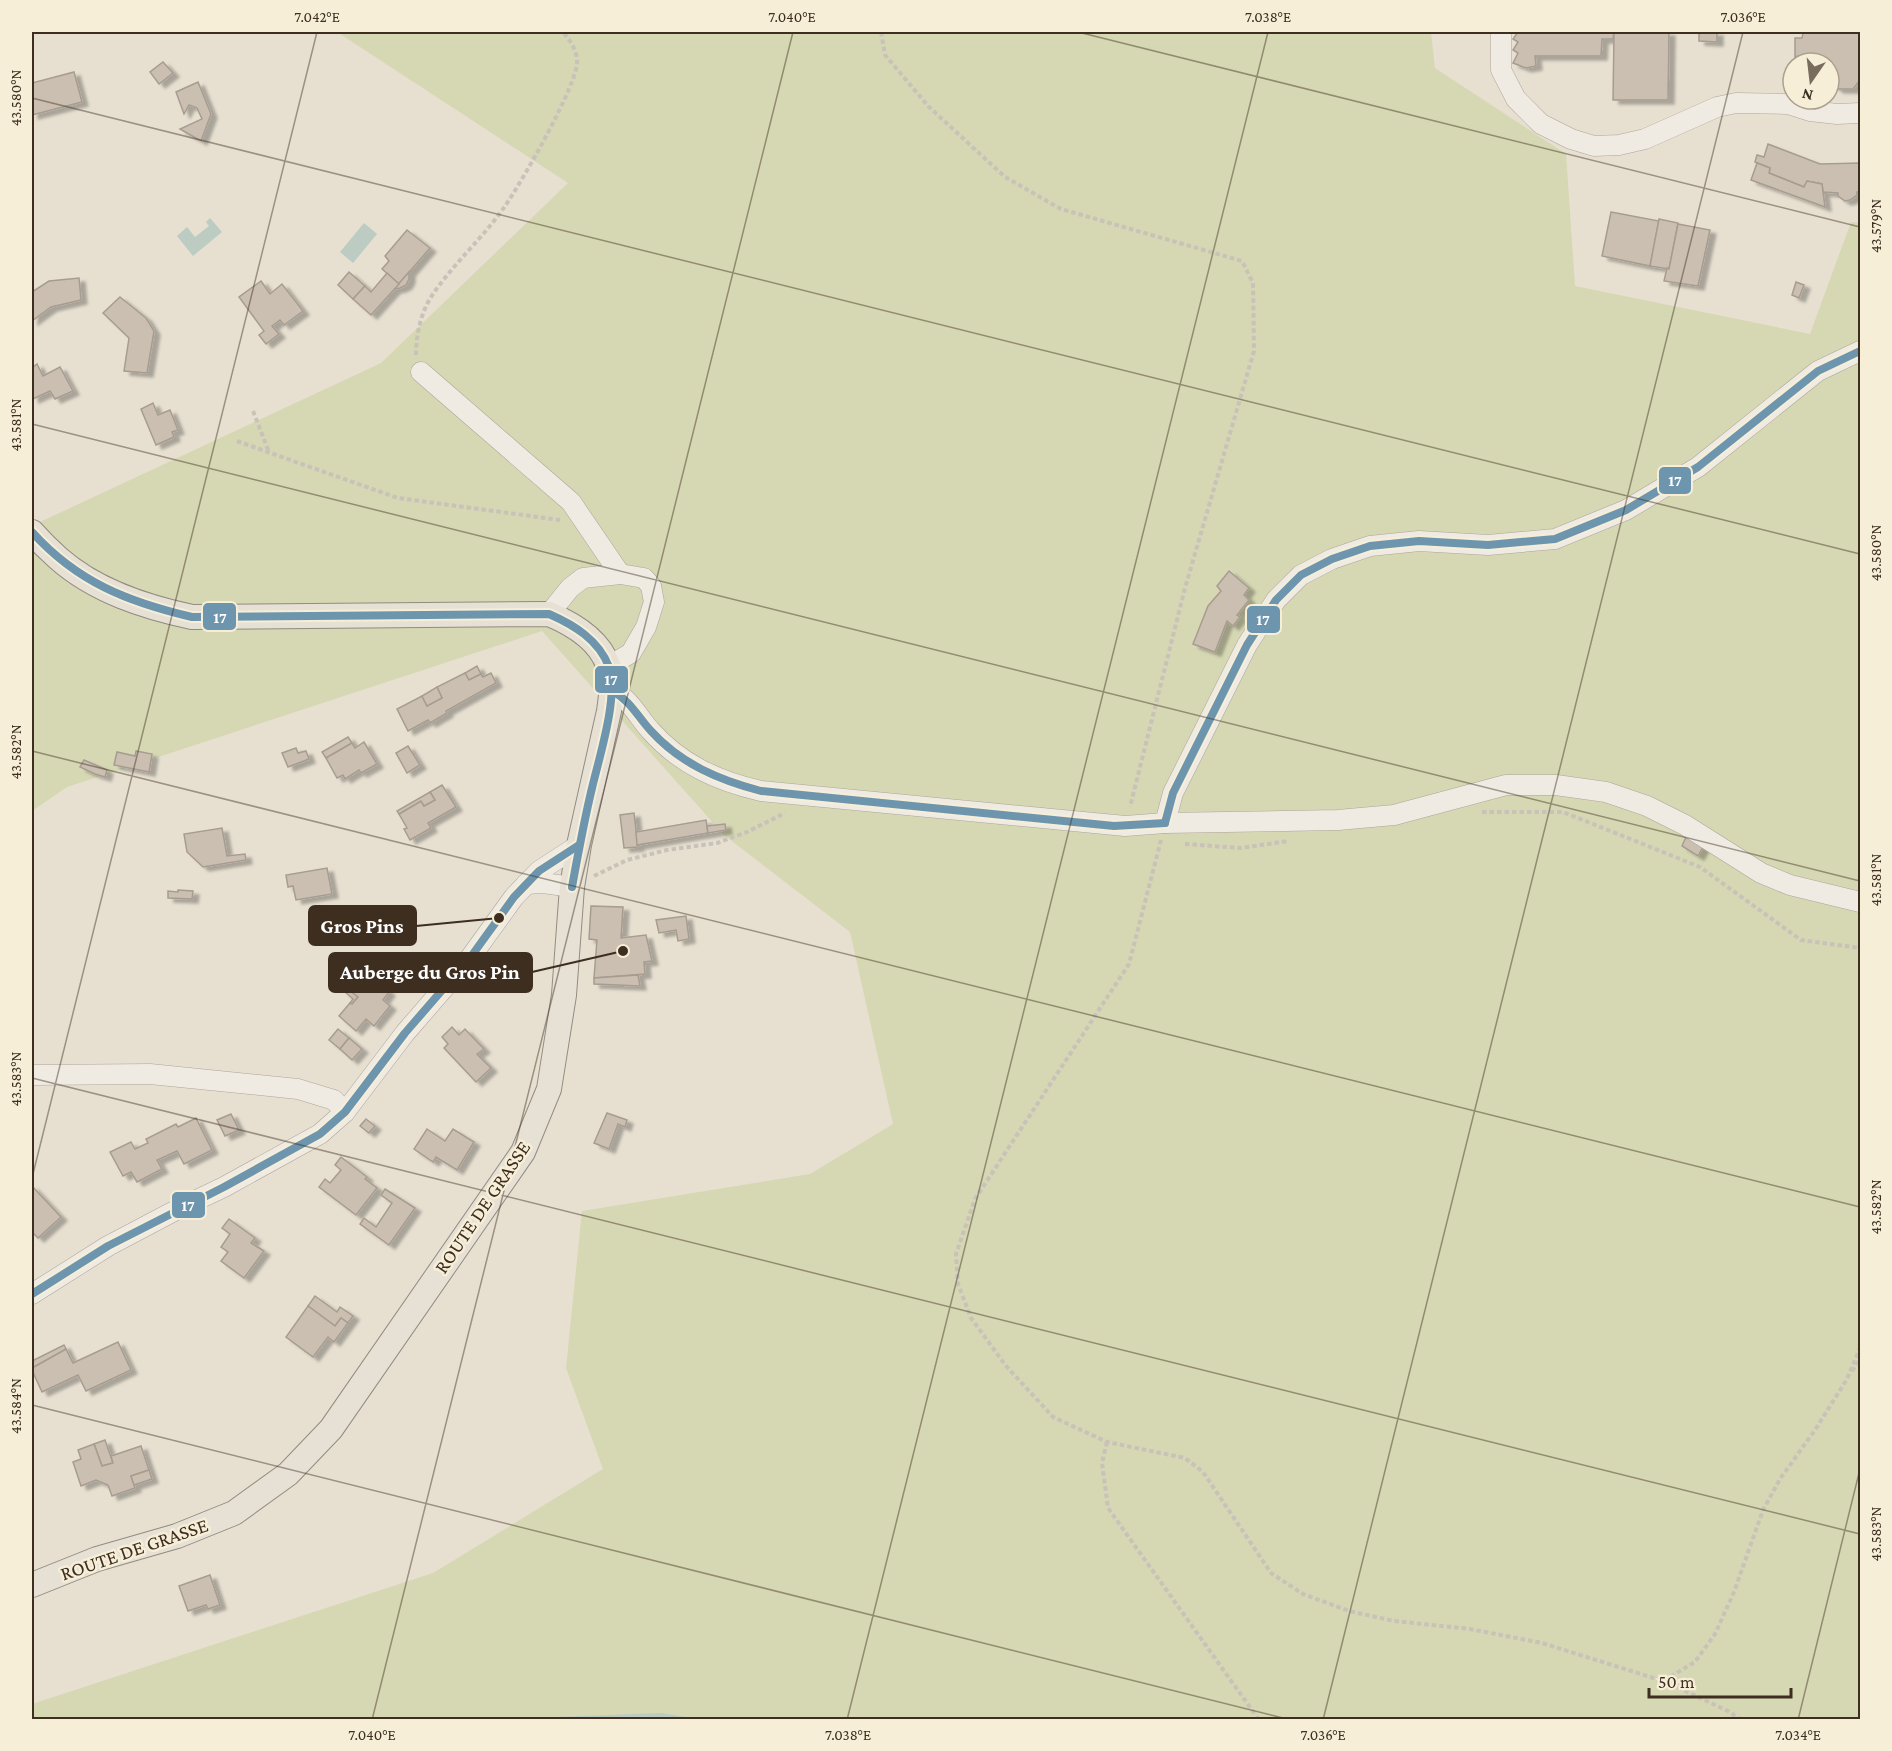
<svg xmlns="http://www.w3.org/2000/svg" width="1892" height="1751" font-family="'Crimson Pro',serif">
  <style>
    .green { fill: #d6d7b3 }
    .water { fill: #bcccc2 }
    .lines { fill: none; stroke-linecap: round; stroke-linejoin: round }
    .stream { stroke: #bcccc2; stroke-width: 6 }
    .building { fill: #cbbfb2; stroke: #a89c90; stroke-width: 1.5; filter: url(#shadow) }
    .minor-casing { stroke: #ada599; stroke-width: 21 }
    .major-casing { stroke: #928b80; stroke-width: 26 }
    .path { stroke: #c8c2b9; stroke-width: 4; stroke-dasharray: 4.5 3; stroke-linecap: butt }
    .minor { stroke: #efebe3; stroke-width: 20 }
    .major { stroke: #e6e1d4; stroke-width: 24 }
    .bus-1-casing { stroke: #f7eed8; stroke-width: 12 }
    .bus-1 { stroke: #6d96ae; stroke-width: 8 }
    .ticks { fill: none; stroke: #3d2e20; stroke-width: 1.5; stroke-opacity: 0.45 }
    .labels { text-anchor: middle; stroke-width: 5; stroke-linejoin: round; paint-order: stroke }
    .street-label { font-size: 20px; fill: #3d2e20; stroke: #f7eed8 }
    .leader { fill: none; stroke: #3d2e20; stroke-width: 2 }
    .callout-dot { fill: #3d2e20; stroke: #f7eed8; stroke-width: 2 }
    .callout { fill: #3d2e20; stroke: #3d2e20; stroke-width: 2 }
    .callout-label { font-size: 21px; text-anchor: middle; font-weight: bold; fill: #fff }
    .line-badge { stroke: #f7eed8; stroke-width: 2 }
    .badge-label { font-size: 16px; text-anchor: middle; font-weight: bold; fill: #fff }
    .neatline { fill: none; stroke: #3d2e20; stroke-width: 2 }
    .ticks-label { font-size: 15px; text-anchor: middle; fill: #3d2e20 }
  </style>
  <defs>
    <filter id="shadow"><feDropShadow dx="6" dy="4" stdDeviation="1.5" flood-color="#0004"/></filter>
  </defs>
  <rect width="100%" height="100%" fill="#e7e0d1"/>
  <polygon class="green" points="337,32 1431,32 1435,68 1566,154 1575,286 1810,334 1851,222 1860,223 1860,1719 32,1719 32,1704 433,1573 603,1469 566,1368 582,1211 810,1174 893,1124 850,932 724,835 542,631 67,787 32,811 32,518 40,522 381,363 568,183"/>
  <g class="water">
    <polygon points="210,218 222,232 193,256 177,236 187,227 195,237 209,226 206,222"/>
    <polygon points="364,223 377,234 353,263 340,252"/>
  </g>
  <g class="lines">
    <polyline class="stream" points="557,1720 661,1716 685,1720"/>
  </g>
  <g class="building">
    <polygon points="1518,32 1614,32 1613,39 1602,39 1601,56 1535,56 1536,66 1526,68 1513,63 1518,53 1513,50 1518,42 1513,39"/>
    <polygon points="1614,32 1669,32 1668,100 1613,100"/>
    <polygon points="1699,32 1717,32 1717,42 1699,41"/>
    <polygon points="1825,32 1860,32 1860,80 1853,89 1838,89 1829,82 1829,63 1808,63 1808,60 1798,61 1798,56 1795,57 1795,38 1802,38 1803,33"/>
    <polygon points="163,62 173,73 159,84 150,72"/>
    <polygon points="74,72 82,102 32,115 32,83"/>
    <polygon points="198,82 211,114 201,141 180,129 202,119 197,108 189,105 184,114 176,92"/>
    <polygon points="1768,144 1820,164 1860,163 1860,192 1857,192 1857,195 1850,200 1845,201 1838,196 1838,193 1823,192 1822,184 1807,181 1804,187 1769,173 1770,168 1755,162 1757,155 1764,157"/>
    <polygon points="1757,163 1770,168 1769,173 1804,187 1807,181 1822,184 1825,207 1751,180"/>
    <polygon points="1611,212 1659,221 1650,266 1602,256"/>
    <polygon points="1659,219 1678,223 1669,269 1650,266"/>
    <polygon points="1678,224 1710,230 1698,286 1664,281 1667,268 1669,269"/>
    <polygon points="407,230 430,248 399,284 382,269 389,261 385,256"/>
    <polygon points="349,272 365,286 353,299 338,285"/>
    <polygon points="409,272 409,279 406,285 400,288 394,289"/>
    <polygon points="387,273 399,284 371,315 353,299 365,286 371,292"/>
    <polygon points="79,278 81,300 51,307 32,321 32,292 49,281"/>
    <polygon points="261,281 270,294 282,284 303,311 284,325 280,320 272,326 279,334 266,344 259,335 264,331 239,297"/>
    <polygon points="1796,282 1804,285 1799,298 1792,295"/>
    <polygon points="120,297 146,318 154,331 147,373 124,371 129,338 103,313"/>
    <polygon points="37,364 43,376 60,367 73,391 55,399 50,391 33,399 32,396 32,368"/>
    <polygon points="153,403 158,415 170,410 178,430 172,432 174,437 156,445 141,409"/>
    <polygon points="1229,571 1249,588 1244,595 1249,600 1237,615 1240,617 1233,626 1227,621 1215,652 1193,644 1208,606 1221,591 1217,586"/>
    <polygon points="477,666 481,674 469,680 465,673"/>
    <polygon points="465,673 469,680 481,674 483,677 491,673 496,683 446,711 447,713 430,723 428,720 408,731 397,709 422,696 427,706 442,698 437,687"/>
    <polygon points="437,687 442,698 427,706 422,696"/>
    <polygon points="348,737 352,743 326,758 322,752"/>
    <polygon points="364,742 377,764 361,773 359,770 345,779 343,775 337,778 326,758 352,743 355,748"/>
    <polygon points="408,746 420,765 407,773 396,753"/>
    <polygon points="296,748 298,753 306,751 309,759 288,767 282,753"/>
    <polygon points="136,751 152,754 149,772 114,765 117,752 135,756"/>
    <polygon points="84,760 107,770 105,777 95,774 80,767"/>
    <polygon points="442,785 456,807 428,823 431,828 410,840 404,829 407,828 399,814 421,801 424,806 435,800 430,792"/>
    <polygon points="430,792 435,800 424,806 421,801 399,814 397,811"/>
    <polygon points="634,813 638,847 624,848 620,815"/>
    <polygon points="706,820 708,833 637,845 636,832"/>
    <polygon points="725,824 726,830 708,833 707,826"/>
    <polygon points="222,828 227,856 245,854 246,860 203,867 187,852 184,834"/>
    <polygon points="1686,837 1703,847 1698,856 1682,846"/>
    <polygon points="327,868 332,894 296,900 293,886 288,887 286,875"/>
    <polygon points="178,890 193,891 192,899 168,898 168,891 178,892"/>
    <polygon points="591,906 623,907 621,938 646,935 652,961 644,962 645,974 594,978 597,940 589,939"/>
    <polygon points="686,916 689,939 678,941 676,930 659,933 656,920"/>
    <polygon points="364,970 372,977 363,988 359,986 353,993 358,997 352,1004 350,1003 353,999 345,992"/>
    <polygon points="638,975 640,986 594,984 594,978"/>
    <polygon points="372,977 389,992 383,1000 390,1006 374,1026 366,1019 356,1031 339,1016 350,1003 352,1004 358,997 353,993 359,986 363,988"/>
    <polygon points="452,1027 459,1035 465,1029 484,1049 477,1054 491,1068 476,1082 444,1048 448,1044 442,1037"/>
    <polygon points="338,1029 349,1038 340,1049 329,1040"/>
    <polygon points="349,1038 362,1049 352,1060 340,1049"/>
    <polygon points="607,1113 627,1120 625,1127 618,1124 609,1149 594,1143"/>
    <polygon points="231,1114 239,1130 225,1136 217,1120"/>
    <polygon points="196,1118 212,1150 184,1164 177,1151 157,1160 162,1169 137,1182 131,1172 123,1176 110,1152 131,1142 135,1149 148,1143 146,1139 176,1124 178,1127"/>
    <polygon points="366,1119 375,1126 369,1133 360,1126"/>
    <polygon points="427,1129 445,1141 453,1129 474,1142 457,1170 436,1157 433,1162 414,1149"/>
    <polygon points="341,1157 367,1177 365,1179 377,1188 356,1215 319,1187 325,1179 330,1183 341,1170 335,1165"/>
    <polygon points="32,1186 61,1217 38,1238 32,1232"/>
    <polygon points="385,1189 415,1208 389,1245 360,1224 364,1218 376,1227 392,1203 381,1195"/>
    <polygon points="229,1219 255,1238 251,1243 264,1251 244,1278 221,1261 228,1252 221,1247 230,1234 222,1228"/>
    <polygon points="315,1296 337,1312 340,1307 353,1316 348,1323 341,1318 335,1326 308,1306"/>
    <polygon points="308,1306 335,1326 341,1318 348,1323 334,1342 328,1337 313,1357 286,1337"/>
    <polygon points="118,1342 131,1370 86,1391 78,1375 42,1392 32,1370 32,1368 66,1349 73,1363"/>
    <polygon points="64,1345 66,1349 32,1368 32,1361"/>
    <polygon points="105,1440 113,1463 102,1466 94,1444"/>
    <polygon points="94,1444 102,1466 113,1463 111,1456 141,1446 149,1470 131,1476 135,1488 112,1496 108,1485 96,1480 81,1486 73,1462 81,1459 78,1450"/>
    <polygon points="149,1470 152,1479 134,1485 131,1476"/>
    <polygon points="210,1575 220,1605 208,1609 206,1605 188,1611 179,1586"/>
  </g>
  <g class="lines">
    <g class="minor-casing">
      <g id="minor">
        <polyline points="1501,32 1501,70 1516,99 1541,124 1571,139 1594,146 1619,145 1645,139 1717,107 1736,103 1788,104 1810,111 1837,114 1860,113"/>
        <polyline points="421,372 571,502 620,574"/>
        <polyline points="549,614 570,588 583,578 620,574 644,578 651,586 654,602 646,627 631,653 609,666"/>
        <path d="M612 691C629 697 638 717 650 730 680 764 717 781 761 791L1125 826 1165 823 1338 820 1394 815 1506 785H1556L1606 792 1647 806 1685 825 1761 873 1790 885 1860 902"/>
        <polyline points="1165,823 1173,793 1247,645 1276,600 1301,575 1332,559 1370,546 1419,541 1488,545 1555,539 1626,510 1698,467 1818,371 1860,351"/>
        <polyline points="526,884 543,883 572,887"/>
        <polyline points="32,1075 150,1074 298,1089 334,1100 345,1112"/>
        <polyline points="32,1294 108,1246 180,1208 224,1187 320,1134 345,1112 405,1033 470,958 514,897 539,871 579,845"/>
      </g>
    </g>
    <g class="major-casing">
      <path id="major" d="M32 532C40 541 49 550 58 558 95 591 145 607 192 617L549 614C573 624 599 640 608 665 614 679 611 697 609 711L579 845 572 887 564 995 549 1089 523 1152 331 1429 288 1474 234 1513 177 1536 97 1559 32 1585"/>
    </g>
    <g class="path">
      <polyline points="881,32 885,55 929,107 1005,177 1061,209 1242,261 1253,283 1254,351 1185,588 1130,807"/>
      <path d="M416 355C416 335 421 311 433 294 454 263 484 237 505 206 520 185 580 81 577 60 576 49 570 40 563 32"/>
      <polyline points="253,411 269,452"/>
      <polyline points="237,441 398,498 560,520"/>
      <polyline points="1482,812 1563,812 1700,867 1801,940 1860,948"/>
      <polyline points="1161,840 1129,964 975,1199 956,1254 958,1284 971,1318 1006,1366 1053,1417 1107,1442 1185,1458 1203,1472 1271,1573 1303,1594 1349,1611 1394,1621 1470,1629 1542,1643 1663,1681 1695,1662 1715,1634 1734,1592 1763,1510 1780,1479 1815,1430 1847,1379 1860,1348"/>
      <polyline points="1185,844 1241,848 1288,841"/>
      <polyline points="594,876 627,860 667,850 717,843 747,832 785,813"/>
      <polyline points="1852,1371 1860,1360"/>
      <polyline points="1107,1442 1102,1463 1108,1508 1259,1720"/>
      <polyline points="1664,1681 1728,1711 1741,1720"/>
    </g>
    <use href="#minor" class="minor"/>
    <use href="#major" class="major"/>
    <g class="bus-1-casing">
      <g id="bus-1">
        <path d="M32 532C77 582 128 602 192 617L549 614C574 625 599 640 609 667 619 696 599 758 592 788 584 821 578 854 572 887"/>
        <path d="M612 691C630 700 638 717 651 731 681 764 719 780 761 791L1114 826 1165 823"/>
        <polyline points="1165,823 1173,793 1247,645 1276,600 1301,575 1332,559 1370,546 1419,541 1488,545 1555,539 1626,510 1698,467 1818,371 1860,351"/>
        <polyline points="32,1294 108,1246 224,1187 320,1134 345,1112 405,1033 470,958 514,897 539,871 579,845"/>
      </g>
    </g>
    <use href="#bus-1" class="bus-1"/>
  </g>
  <path class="ticks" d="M1078 32 1860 227M32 98 1860 554M32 424 1860 881M32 751 1860 1207M32 1078 1860 1534M32 1178 317 32M32 1405 1291 1720M372 1720 793 32M847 1720 1268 32M1323 1720 1743 32M1798 1720 1860 1469"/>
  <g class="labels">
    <g class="street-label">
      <text transform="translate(482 1207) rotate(-56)" y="7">ROUTE DE GRASSE</text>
      <text transform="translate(134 1549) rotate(-19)" y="7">ROUTE DE GRASSE</text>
    </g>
  </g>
  <path class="leader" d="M499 918L416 926M623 951L532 972"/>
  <g class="callout-dot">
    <circle cx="499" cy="918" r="6"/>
    <circle cx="623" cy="951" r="6"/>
  </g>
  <g class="callout">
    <rect x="309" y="906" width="107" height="39" rx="6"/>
    <rect x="329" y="953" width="203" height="39" rx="6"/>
  </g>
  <g class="callout-label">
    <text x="362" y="933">Gros Pins</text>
    <text x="430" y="979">Auberge du Gros Pin</text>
  </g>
  <g class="line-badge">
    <rect x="1658" y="466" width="34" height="29" rx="6" fill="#6d96ae"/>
    <rect x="202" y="602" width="35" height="29" rx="6" fill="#6d96ae"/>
    <rect x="1246" y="605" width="35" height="29" rx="6" fill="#6d96ae"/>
    <rect x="594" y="665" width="35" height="29" rx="6" fill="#6d96ae"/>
    <rect x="171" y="1191" width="35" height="28" rx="6" fill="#6d96ae"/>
  </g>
  <g class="badge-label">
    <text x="1675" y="486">17</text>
    <text x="220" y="623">17</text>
    <text x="1263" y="625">17</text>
    <text x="611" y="685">17</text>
    <text x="188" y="1211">17</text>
  </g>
  <rect width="1892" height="1751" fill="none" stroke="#f7eed8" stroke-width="66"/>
  <g transform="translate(1811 81) rotate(194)"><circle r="28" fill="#f7eed8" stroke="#ada18e" stroke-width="1.5"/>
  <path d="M0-4.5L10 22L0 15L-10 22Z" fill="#786c5e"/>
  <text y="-9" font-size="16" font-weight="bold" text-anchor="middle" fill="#3d2e20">N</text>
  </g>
  <path d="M1649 1688v9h142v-9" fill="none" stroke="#3d2e20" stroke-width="3"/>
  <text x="1658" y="1688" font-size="18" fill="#3d2e20" stroke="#f7eed8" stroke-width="4.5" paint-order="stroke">50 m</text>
  <rect x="33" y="33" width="1826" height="1685" class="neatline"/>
  <g class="ticks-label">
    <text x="317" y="22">7.042°E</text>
    <text x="792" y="22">7.040°E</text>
    <text x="1268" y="22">7.038°E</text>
    <text x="1743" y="22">7.036°E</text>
    <text transform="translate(16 98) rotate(-90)" y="5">43.580°N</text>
    <text transform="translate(1876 226) rotate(-90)" y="5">43.579°N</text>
    <text transform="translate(16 425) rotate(-90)" y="5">43.581°N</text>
    <text transform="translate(1876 553) rotate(-90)" y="5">43.580°N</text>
    <text transform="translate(16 752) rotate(-90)" y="5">43.582°N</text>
    <text transform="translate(1876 880) rotate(-90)" y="5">43.581°N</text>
    <text transform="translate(16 1079) rotate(-90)" y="5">43.583°N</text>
    <text transform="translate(1876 1207) rotate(-90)" y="5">43.582°N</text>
    <text transform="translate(16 1406) rotate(-90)" y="5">43.584°N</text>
    <text transform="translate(1876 1534) rotate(-90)" y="5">43.583°N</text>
    <text x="372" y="1740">7.040°E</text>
    <text x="848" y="1740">7.038°E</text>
    <text x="1323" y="1740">7.036°E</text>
    <text x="1798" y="1740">7.034°E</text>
  </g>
</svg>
